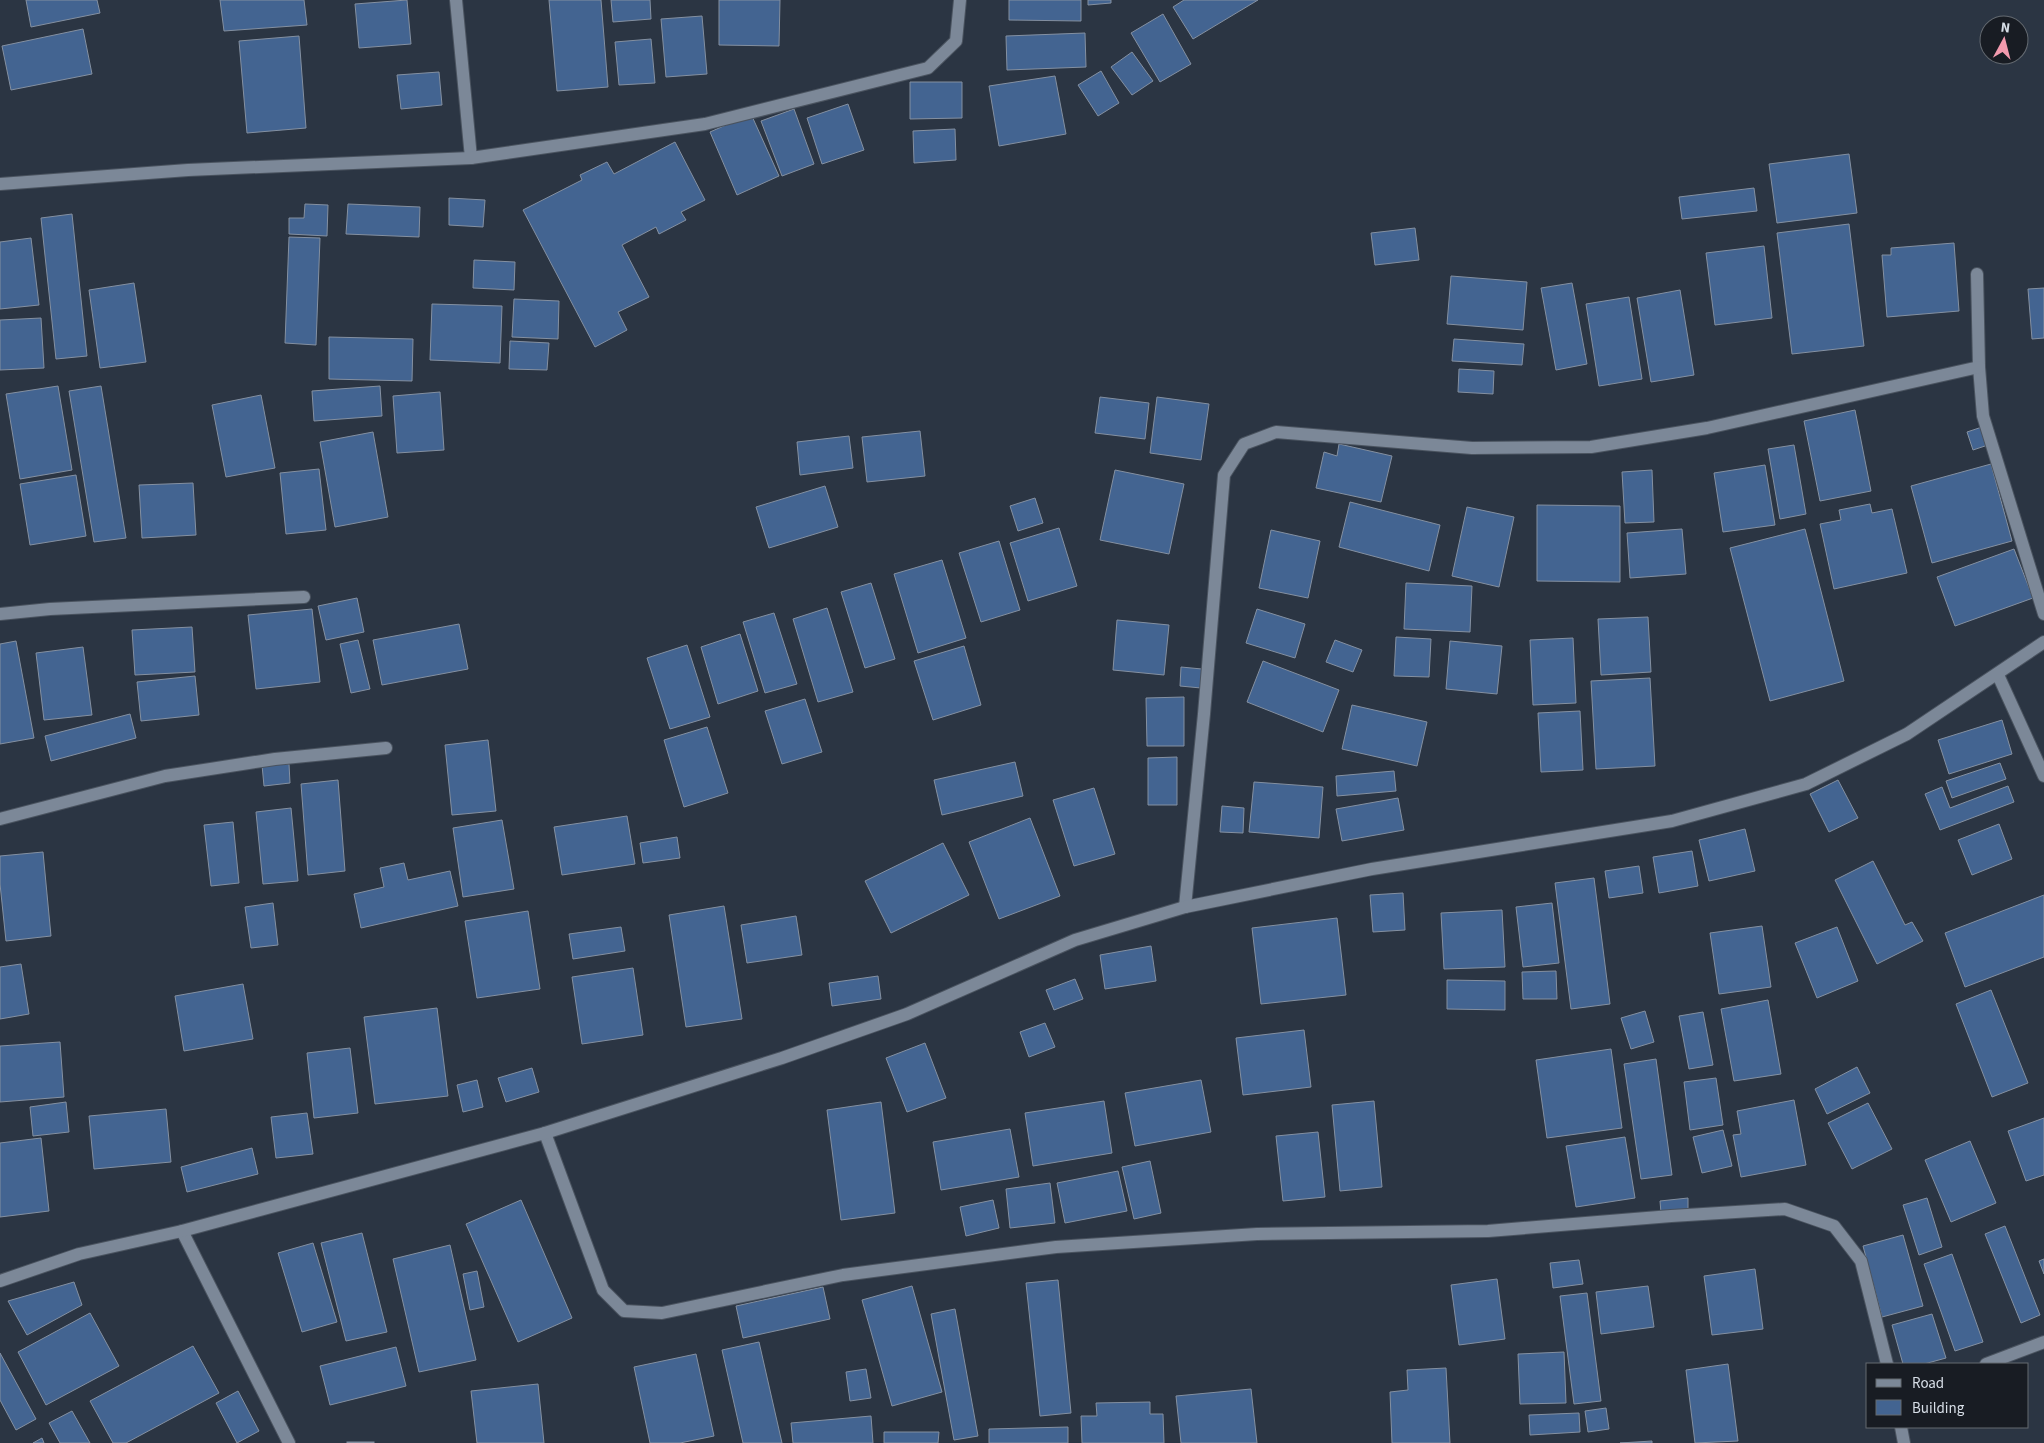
<svg xmlns="http://www.w3.org/2000/svg" width="2044" height="1443" font-family="'Source Sans 3',sans-serif">
  <style>
    .building { fill: #436491; stroke: #8490a1 }
    .lines { fill: none; stroke-linecap: round; stroke-linejoin: round }
    .minor-casing { stroke: #4a535f; stroke-width: 14 }
    .minor { stroke: #7c8898; stroke-width: 12 }
  </style>
  <rect width="100%" height="100%" fill="#2b3543"/>
  <g class="building">
    <polygon points="26,0 97,0 100,13 31,27"/>
    <polygon points="220,0 304,0 307,25 224,31"/>
    <polygon points="407,0 411,44 359,48 355,4"/>
    <polygon points="549,0 601,0 608,87 557,91"/>
    <polygon points="611,0 650,0 651,19 613,22"/>
    <polygon points="719,0 780,0 779,46 719,45"/>
    <polygon points="1009,0 1081,0 1081,21 1009,20"/>
    <polygon points="1088,0 1111,0 1111,3 1088,5"/>
    <polygon points="1184,0 1258,0 1193,39 1173,7"/>
    <polygon points="1163,14 1191,64 1160,82 1131,33"/>
    <polygon points="702,16 707,74 666,77 661,19"/>
    <polygon points="83,29 92,74 11,90 2,46"/>
    <polygon points="1085,33 1086,67 1007,70 1006,36"/>
    <polygon points="299,36 306,128 247,133 239,41"/>
    <polygon points="651,39 655,83 619,85 615,42"/>
    <polygon points="1132,52 1153,81 1132,95 1111,67"/>
    <polygon points="1101,71 1119,103 1098,116 1078,85"/>
    <polygon points="439,72 442,105 401,109 397,75"/>
    <polygon points="1055,76 1066,134 999,146 989,86"/>
    <polygon points="910,82 962,82 962,118 910,119"/>
    <polygon points="848,104 864,150 822,164 807,118"/>
    <polygon points="794,109 814,164 782,176 761,121"/>
    <polygon points="751,114 779,176 737,195 710,132"/>
    <polygon points="955,129 956,160 914,163 913,131"/>
    <polygon points="675,142 705,200 681,212 686,220 659,234 656,227 622,245 649,297 618,312 627,330 595,347 523,210 582,180 580,175 607,162 614,174"/>
    <polygon points="1849,154 1857,213 1777,223 1769,164"/>
    <polygon points="1754,188 1757,211 1682,219 1679,197"/>
    <polygon points="449,198 485,200 483,227 449,225"/>
    <polygon points="305,204 328,205 327,236 289,234 289,218 304,218"/>
    <polygon points="348,204 420,207 419,237 346,234"/>
    <polygon points="72,214 87,356 56,359 41,218"/>
    <polygon points="1849,224 1864,346 1792,354 1777,233"/>
    <polygon points="1415,228 1419,260 1375,265 1371,233"/>
    <polygon points="289,237 320,238 316,345 285,343"/>
    <polygon points="31,238 39,305 0,309 0,242"/>
    <polygon points="1954,243 1959,311 1887,317 1882,255 1891,255 1891,248"/>
    <polygon points="1764,246 1772,318 1715,325 1706,253"/>
    <polygon points="474,260 515,262 514,290 473,288"/>
    <polygon points="1451,276 1527,282 1523,330 1447,324"/>
    <polygon points="134,283 146,362 100,368 89,290"/>
    <polygon points="1572,283 1587,364 1556,370 1541,288"/>
    <polygon points="2044,288 2044,338 2032,339 2028,289"/>
    <polygon points="1680,290 1694,375 1651,382 1637,298"/>
    <polygon points="1629,297 1642,379 1599,386 1586,304"/>
    <polygon points="514,299 559,301 558,339 512,337"/>
    <polygon points="432,304 502,306 500,363 430,360"/>
    <polygon points="41,318 44,368 0,370 0,320"/>
    <polygon points="329,337 413,339 412,381 329,379"/>
    <polygon points="1454,339 1524,344 1522,365 1452,361"/>
    <polygon points="510,341 549,343 547,370 509,369"/>
    <polygon points="1459,369 1494,371 1493,394 1458,392"/>
    <polygon points="58,386 72,470 20,479 6,394"/>
    <polygon points="101,386 126,538 94,542 69,391"/>
    <polygon points="380,386 382,416 314,421 312,391"/>
    <polygon points="440,392 444,450 397,453 393,396"/>
    <polygon points="261,395 275,468 226,477 212,405"/>
    <polygon points="1100,397 1149,403 1145,439 1095,433"/>
    <polygon points="1157,397 1209,404 1201,460 1150,453"/>
    <polygon points="1855,410 1871,491 1820,501 1804,421"/>
    <polygon points="1985,426 1991,444 1973,450 1967,432"/>
    <polygon points="920,431 925,476 867,482 862,437"/>
    <polygon points="373,432 388,517 335,527 320,442"/>
    <polygon points="849,436 853,468 800,475 797,442"/>
    <polygon points="1339,444 1392,456 1381,502 1316,488 1324,452 1337,456"/>
    <polygon points="1794,445 1806,514 1780,519 1768,449"/>
    <polygon points="1991,464 2012,541 1932,563 1911,486"/>
    <polygon points="1765,465 1775,525 1723,532 1714,473"/>
    <polygon points="319,469 326,530 286,534 280,473"/>
    <polygon points="1115,470 1184,484 1169,554 1100,540"/>
    <polygon points="1652,470 1654,522 1625,523 1622,472"/>
    <polygon points="76,475 86,536 30,545 20,484"/>
    <polygon points="193,483 196,535 142,538 139,485"/>
    <polygon points="825,486 838,527 769,548 756,507"/>
    <polygon points="1035,498 1043,523 1018,531 1010,506"/>
    <polygon points="1350,502 1440,525 1429,571 1339,547"/>
    <polygon points="1870,504 1872,513 1892,509 1907,573 1834,589 1820,524 1841,520 1839,510"/>
    <polygon points="1537,505 1620,506 1620,582 1537,581"/>
    <polygon points="1467,507 1514,517 1499,587 1452,576"/>
    <polygon points="1059,528 1077,586 1028,601 1010,543"/>
    <polygon points="1682,529 1686,574 1630,578 1627,533"/>
    <polygon points="1805,529 1844,681 1770,701 1730,548"/>
    <polygon points="1271,530 1320,541 1308,598 1259,588"/>
    <polygon points="999,541 1020,610 981,622 959,553"/>
    <polygon points="2014,549 2033,598 1955,626 1937,577"/>
    <polygon points="942,560 966,638 918,653 894,574"/>
    <polygon points="871,583 895,659 865,668 841,592"/>
    <polygon points="1406,583 1472,586 1470,632 1404,629"/>
    <polygon points="357,598 364,632 326,640 318,606"/>
    <polygon points="827,608 853,692 818,702 793,619"/>
    <polygon points="312,609 320,682 256,689 248,615"/>
    <polygon points="1257,609 1305,624 1295,658 1246,643"/>
    <polygon points="774,613 797,684 765,693 743,622"/>
    <polygon points="1648,617 1651,672 1601,675 1598,619"/>
    <polygon points="1117,620 1169,625 1164,675 1113,670"/>
    <polygon points="459,624 468,669 382,685 373,640"/>
    <polygon points="192,627 195,672 135,675 132,630"/>
    <polygon points="740,634 758,691 718,704 701,647"/>
    <polygon points="1396,637 1431,639 1429,677 1394,676"/>
    <polygon points="1573,638 1576,703 1533,705 1530,640"/>
    <polygon points="358,640 370,689 351,693 340,644"/>
    <polygon points="1335,640 1362,650 1353,672 1326,662"/>
    <polygon points="16,641 34,738 0,744 0,644"/>
    <polygon points="1450,641 1502,646 1497,694 1446,689"/>
    <polygon points="687,645 710,717 670,729 647,658"/>
    <polygon points="964,646 981,705 933,720 914,661"/>
    <polygon points="83,647 92,715 44,720 36,653"/>
    <polygon points="1263,661 1339,690 1323,732 1247,702"/>
    <polygon points="1181,667 1202,669 1201,688 1180,686"/>
    <polygon points="195,676 199,715 141,721 137,682"/>
    <polygon points="1650,678 1655,766 1596,769 1591,681"/>
    <polygon points="1184,697 1184,746 1147,746 1146,698"/>
    <polygon points="805,699 822,752 782,764 765,711"/>
    <polygon points="1352,705 1427,722 1417,766 1342,749"/>
    <polygon points="1580,711 1583,770 1541,772 1538,713"/>
    <polygon points="130,714 136,738 51,761 45,736"/>
    <polygon points="2002,720 2012,754 1949,774 1938,740"/>
    <polygon points="707,727 728,793 684,807 664,740"/>
    <polygon points="488,740 496,811 452,815 445,745"/>
    <polygon points="1177,757 1177,805 1148,805 1148,758"/>
    <polygon points="1015,762 1023,796 942,815 934,780"/>
    <polygon points="2000,763 2006,779 1952,798 1946,781"/>
    <polygon points="289,764 290,783 264,786 262,765"/>
    <polygon points="1394,771 1396,791 1337,796 1336,776"/>
    <polygon points="338,780 345,871 308,875 301,784"/>
    <polygon points="1838,780 1858,818 1829,832 1810,794"/>
    <polygon points="1254,782 1323,787 1319,838 1249,832"/>
    <polygon points="2008,786 2014,802 1940,830 1925,794 1942,787 1950,808"/>
    <polygon points="1094,788 1115,854 1074,866 1053,800"/>
    <polygon points="1398,798 1404,830 1342,841 1336,809"/>
    <polygon points="1222,806 1244,808 1243,833 1220,832"/>
    <polygon points="291,808 298,881 263,884 256,812"/>
    <polygon points="627,816 635,864 562,875 554,827"/>
    <polygon points="1030,818 1060,896 999,919 969,842"/>
    <polygon points="502,820 514,889 463,897 453,828"/>
    <polygon points="233,822 239,883 211,886 204,825"/>
    <polygon points="1999,824 2012,859 1972,875 1958,840"/>
    <polygon points="1745,829 1755,871 1709,881 1699,840"/>
    <polygon points="677,837 680,858 643,863 640,843"/>
    <polygon points="943,843 969,895 891,933 865,881"/>
    <polygon points="1692,851 1698,886 1659,893 1653,857"/>
    <polygon points="43,852 51,936 6,941 0,884 0,856"/>
    <polygon points="1873,861 1905,925 1912,922 1923,941 1877,964 1835,880"/>
    <polygon points="404,863 408,880 450,871 458,906 361,928 354,894 384,887 380,868"/>
    <polygon points="1639,866 1643,893 1609,898 1605,871"/>
    <polygon points="1594,878 1610,1004 1571,1009 1555,883"/>
    <polygon points="1403,893 1405,930 1373,932 1370,895"/>
    <polygon points="2044,895 2044,957 1965,987 1945,933"/>
    <polygon points="273,903 278,945 251,948 245,907"/>
    <polygon points="1552,903 1559,963 1523,967 1516,907"/>
    <polygon points="724,906 742,1019 686,1027 669,915"/>
    <polygon points="1502,910 1505,967 1444,969 1441,913"/>
    <polygon points="528,911 540,989 477,998 465,921"/>
    <polygon points="796,916 802,955 747,963 741,925"/>
    <polygon points="1337,918 1346,995 1261,1004 1252,928"/>
    <polygon points="1762,926 1771,987 1719,994 1710,933"/>
    <polygon points="621,927 625,951 573,959 569,934"/>
    <polygon points="1837,927 1858,981 1817,998 1795,943"/>
    <polygon points="1151,946 1156,981 1105,989 1100,955"/>
    <polygon points="21,964 29,1014 0,1019 0,967"/>
    <polygon points="633,968 643,1035 582,1044 572,977"/>
    <polygon points="1556,971 1557,999 1523,999 1522,972"/>
    <polygon points="878,976 881,999 832,1006 829,983"/>
    <polygon points="1075,979 1083,999 1054,1010 1046,990"/>
    <polygon points="1447,980 1505,981 1505,1010 1447,1009"/>
    <polygon points="243,984 253,1039 184,1051 175,996"/>
    <polygon points="1991,990 2028,1083 1992,1097 1956,1004"/>
    <polygon points="1768,1000 1781,1074 1734,1081 1721,1009"/>
    <polygon points="437,1008 448,1096 375,1104 364,1017"/>
    <polygon points="1645,1011 1654,1042 1631,1049 1621,1018"/>
    <polygon points="1703,1012 1713,1065 1689,1069 1679,1016"/>
    <polygon points="1045,1023 1055,1047 1029,1057 1020,1032"/>
    <polygon points="1304,1030 1311,1087 1243,1095 1236,1038"/>
    <polygon points="60,1042 64,1097 0,1102 0,1046"/>
    <polygon points="925,1043 946,1098 907,1112 886,1058"/>
    <polygon points="350,1048 358,1113 314,1118 307,1053"/>
    <polygon points="1611,1049 1622,1128 1547,1138 1536,1060"/>
    <polygon points="1656,1059 1672,1175 1641,1179 1624,1064"/>
    <polygon points="1857,1067 1870,1093 1827,1114 1815,1089"/>
    <polygon points="532,1068 539,1092 506,1102 498,1078"/>
    <polygon points="1716,1078 1723,1125 1690,1130 1684,1082"/>
    <polygon points="477,1080 483,1107 463,1112 457,1085"/>
    <polygon points="1201,1080 1211,1132 1135,1146 1125,1093"/>
    <polygon points="1794,1100 1806,1165 1741,1177 1733,1135 1741,1134 1737,1111"/>
    <polygon points="1104,1101 1112,1153 1033,1166 1025,1113"/>
    <polygon points="1374,1101 1382,1187 1340,1191 1332,1105"/>
    <polygon points="66,1102 69,1132 33,1136 30,1107"/>
    <polygon points="881,1102 895,1213 841,1220 827,1110"/>
    <polygon points="1868,1103 1892,1149 1852,1169 1828,1123"/>
    <polygon points="166,1109 171,1162 94,1169 89,1116"/>
    <polygon points="307,1113 313,1154 276,1158 271,1117"/>
    <polygon points="2044,1118 2044,1175 2026,1181 2008,1131"/>
    <polygon points="1010,1129 1019,1177 941,1190 933,1142"/>
    <polygon points="1723,1130 1732,1166 1702,1173 1693,1137"/>
    <polygon points="1318,1132 1325,1197 1283,1201 1276,1136"/>
    <polygon points="1625,1137 1635,1198 1576,1207 1566,1146"/>
    <polygon points="41,1138 49,1211 0,1217 0,1143"/>
    <polygon points="1970,1141 1996,1203 1951,1222 1925,1160"/>
    <polygon points="252,1148 258,1174 187,1192 181,1167"/>
    <polygon points="1150,1161 1161,1213 1134,1219 1122,1167"/>
    <polygon points="1118,1171 1127,1211 1065,1223 1057,1183"/>
    <polygon points="1050,1183 1055,1223 1010,1228 1006,1189"/>
    <polygon points="1688,1198 1688,1211 1661,1213 1660,1201"/>
    <polygon points="1927,1198 1942,1247 1919,1255 1903,1205"/>
    <polygon points="521,1200 572,1318 518,1342 466,1224"/>
    <polygon points="993,1200 999,1228 966,1236 960,1207"/>
    <polygon points="2005,1226 2040,1315 2021,1323 1985,1234"/>
    <polygon points="362,1233 387,1332 346,1341 321,1243"/>
    <polygon points="1903,1235 1923,1306 1882,1317 1863,1246"/>
    <polygon points="313,1243 337,1322 302,1332 278,1253"/>
    <polygon points="450,1245 476,1360 419,1372 393,1259"/>
    <polygon points="1952,1254 1983,1342 1955,1351 1924,1264"/>
    <polygon points="2044,1259 2044,1274 2039,1261"/>
    <polygon points="1579,1260 1583,1284 1553,1288 1550,1263"/>
    <polygon points="1755,1269 1763,1329 1712,1335 1704,1276"/>
    <polygon points="477,1271 484,1307 470,1310 463,1274"/>
    <polygon points="1497,1279 1505,1339 1459,1345 1451,1285"/>
    <polygon points="1058,1280 1071,1413 1040,1416 1026,1283"/>
    <polygon points="74,1282 82,1305 27,1335 8,1301"/>
    <polygon points="912,1286 942,1392 892,1406 862,1300"/>
    <polygon points="1648,1286 1654,1327 1601,1334 1596,1292"/>
    <polygon points="823,1287 830,1319 743,1338 736,1306"/>
    <polygon points="1587,1293 1601,1401 1574,1404 1560,1296"/>
    <polygon points="955,1309 978,1436 954,1440 931,1314"/>
    <polygon points="90,1313 119,1366 46,1405 18,1352"/>
    <polygon points="1932,1314 1946,1358 1924,1364 1903,1364 1892,1325"/>
    <polygon points="759,1342 782,1443 743,1443 722,1350"/>
    <polygon points="193,1346 219,1393 126,1443 113,1443 90,1401"/>
    <polygon points="396,1347 406,1386 330,1405 320,1366"/>
    <polygon points="1564,1352 1566,1403 1520,1404 1518,1354"/>
    <polygon points="0,1353 36,1419 16,1430 0,1400"/>
    <polygon points="696,1354 714,1436 680,1443 650,1443 634,1367"/>
    <polygon points="1728,1364 1738,1441 1695,1443 1686,1370"/>
    <polygon points="1446,1368 1450,1443 1392,1443 1390,1392 1408,1390 1407,1370"/>
    <polygon points="866,1369 871,1398 850,1401 846,1372"/>
    <polygon points="538,1384 544,1443 477,1443 471,1391"/>
    <polygon points="1251,1389 1257,1443 1181,1443 1176,1396"/>
    <polygon points="238,1391 259,1431 237,1443 216,1403"/>
    <polygon points="1150,1402 1150,1414 1163,1414 1164,1443 1082,1443 1081,1416 1097,1416 1096,1403"/>
    <polygon points="1606,1408 1609,1429 1588,1432 1585,1411"/>
    <polygon points="72,1411 90,1443 60,1443 49,1423"/>
    <polygon points="1579,1413 1580,1432 1530,1435 1529,1415"/>
    <polygon points="871,1416 873,1443 793,1443 791,1423"/>
    <polygon points="1068,1427 1068,1443 989,1443 989,1429"/>
    <polygon points="884,1432 939,1432 938,1443 884,1443"/>
    <polygon points="42,1438 44,1443 33,1443"/>
    <polygon points="1652,1441 1652,1443 1620,1443"/>
    <rect x="347" y="1442" width="27" height="1"/>
  </g>
  <g class="lines">
    <g class="minor-casing">
      <g id="minor">
        <polyline points="456,0 471,158"/>
        <polyline points="0,184 188,170 471,158 705,124 928,68 956,41 960,0"/>
        <polyline points="1977,274 1979,367 1983,416 2044,614"/>
        <polyline points="0,614 50,609 304,597"/>
        <polyline points="1998,675 2044,776"/>
        <polyline points="0,819 165,776 275,759 386,748"/>
        <polyline points="1185,907 1204,714 1224,475 1244,444 1276,432 1472,448 1591,447 1707,428 1979,367"/>
        <polyline points="545,1133 603,1290 624,1311 662,1313 843,1275 1056,1247 1257,1234 1488,1231 1671,1216 1785,1209 1834,1226 1861,1261 1887,1364"/>
        <polyline points="182,1231 289,1443"/>
        <polyline points="0,1281 79,1254 182,1231 545,1133 782,1058 907,1014 1075,940 1185,907 1372,869 1672,821 1806,784 1907,734 2044,642"/>
        <polyline points="1986,1364 2044,1342"/>
        <polyline points="1901,1427 1904,1443"/>
      </g>
    </g>
    <use href="#minor" class="minor"/>
  </g>
  <rect x="1866" y="1363" width="162" height="65" fill="#181c23" stroke="#646a71"/>
  <rect x="1876" y="1379" width="25" height="8" fill="#7c8898" stroke="#646a71"/>
  <text x="1912" y="1388" font-size="15" fill="#d7dee7">Road</text>
  <rect x="1876" y="1400" width="25" height="15" fill="#436491" stroke="#646a71"/>
  <text x="1912" y="1413" font-size="15" fill="#d7dee7">Building</text>
  <g transform="translate(2004 40) rotate(7)"><circle r="24" fill="#181c23" stroke="#646a71"/>
  <path d="M0-4L9 19L0 12L-9 19Z" fill="#f29aae"/>
  <text y="-8" font-size="14" font-weight="bold" text-anchor="middle" fill="#d7dee7">N</text>
  </g>
</svg>
